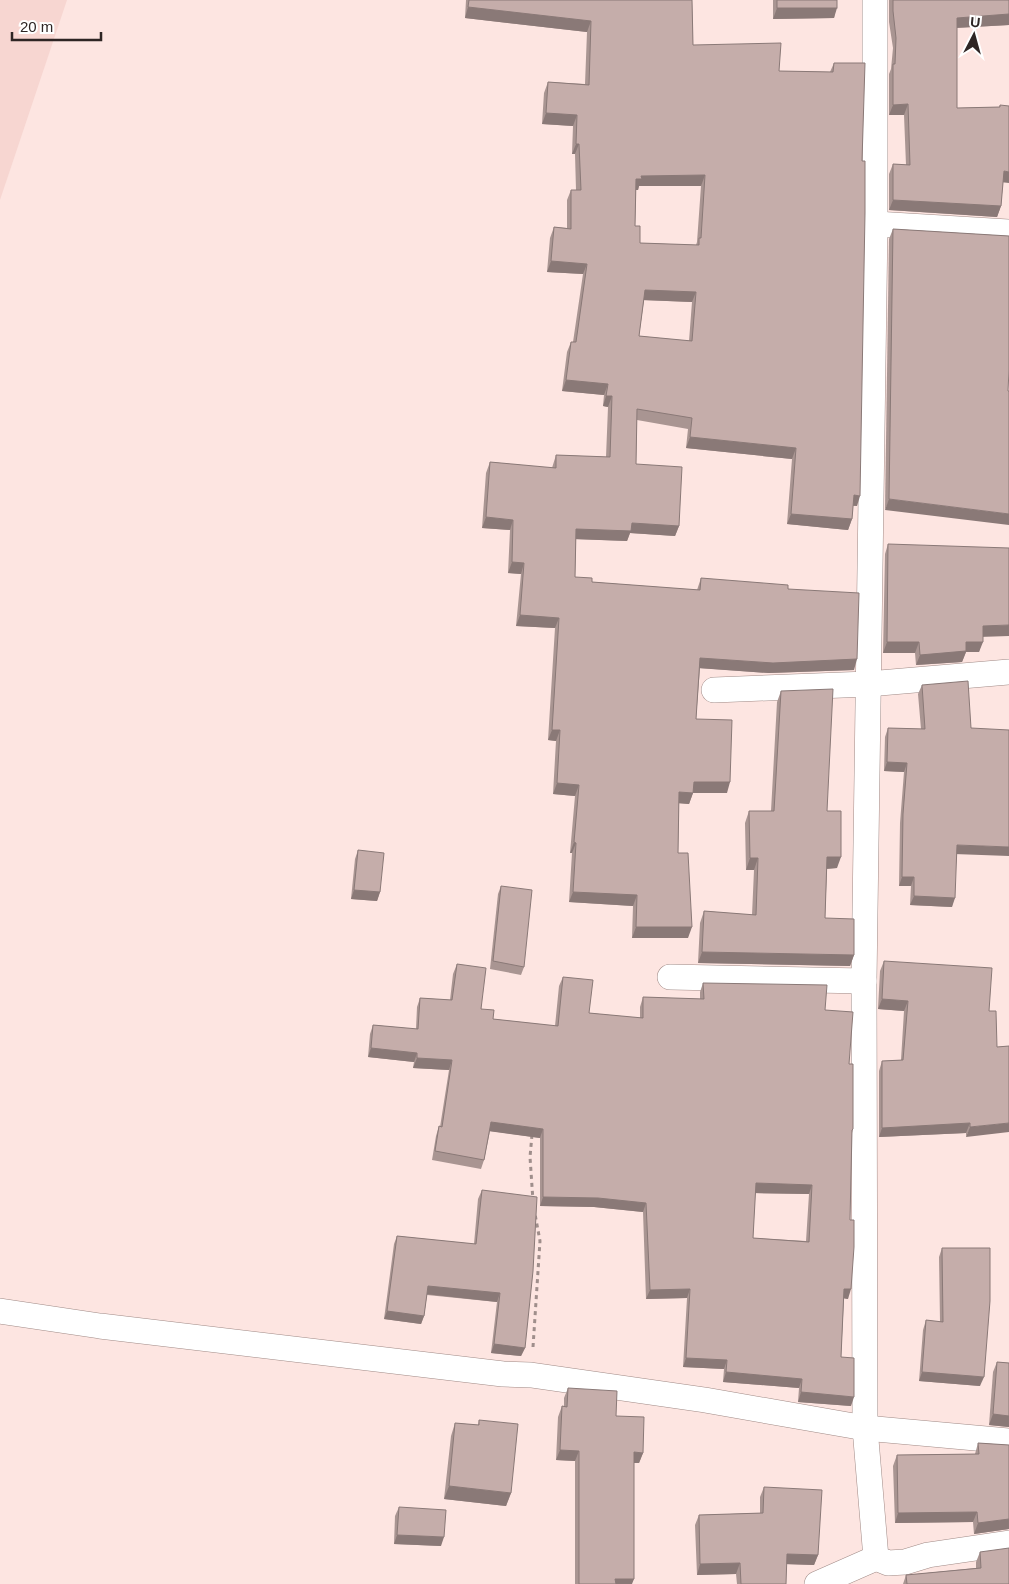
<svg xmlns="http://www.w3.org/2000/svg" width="1009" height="1584" font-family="Arial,sans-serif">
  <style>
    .built { fill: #f7d6d1 }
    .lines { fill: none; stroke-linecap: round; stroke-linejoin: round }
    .street-casing { stroke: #a08a86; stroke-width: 26 }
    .path { stroke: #9f8e8b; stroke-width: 3; stroke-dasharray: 4 4; stroke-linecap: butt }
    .street { stroke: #fff; stroke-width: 25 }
    .wall { fill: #a99592; fill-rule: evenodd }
    .shaded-wall { fill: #8a7977 }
    .building { fill: #c5adaa; stroke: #8a7977; fill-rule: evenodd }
  </style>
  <rect width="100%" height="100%" fill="#fde5e1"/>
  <polygon class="built" points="0,0 67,0 0,200"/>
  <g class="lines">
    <g class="street-casing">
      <g id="street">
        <polyline points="875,0 875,224 864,981 865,1428 876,1558 888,1563 905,1562 928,1555 1009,1543"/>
        <polyline points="875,224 1009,232"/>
        <polyline points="714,690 868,684 1009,672"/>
        <polyline points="670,977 864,981"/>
        <polyline points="0,1311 100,1326 503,1374 531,1375 705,1400 865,1428 1009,1441"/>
        <polyline points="817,1584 876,1558"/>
      </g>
    </g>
    <g class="path">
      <polyline points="532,1135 530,1157 533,1201"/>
      <polyline points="533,1347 540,1241 535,1214"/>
    </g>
    <use href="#street" class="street"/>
  </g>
  <g class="wall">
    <path d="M466 0H692L693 45 779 71 830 72 834 63 862 161 857 506H853L852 519 848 530 787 524 792 459 686 448 688 429 637 420 636 464 679 526 675 536 630 533 627 541 576 539 575 577 592 582 697 590 701 578 788 589 854 670 769 673 700 668 696 719 727 793H693L689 804 679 803 678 853 688 938H632L633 906 569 902 572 853H570L575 796 553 794 556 741 548 740 555 628 516 626 521 574 508 573 510 530 482 528 486 473 490 462 552 468 556 455 606 457 608 407 603 406 604 395 562 391 567 352 571 342H573L583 274 547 272 550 238 554 227 567 228V200L571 190H576L575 154H572L573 126 542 124 544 93 548 82 585 84 587 32 465 18ZM639 186H701L697 242 696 245 640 243 635 226 636 190H638ZM644 300 692 302 689 341 639 336Z"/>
    <polygon points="773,0 837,0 834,18 773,19"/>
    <polygon points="889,0 1009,0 1009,25 957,28 957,108 999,107 1000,105 1003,182 1001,206 997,217 889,210 889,174 893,164 906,165 904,115 889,115 889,74 891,69 893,48 889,22"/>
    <polygon points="893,229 1009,236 885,510 889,239"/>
    <polygon points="888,544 1009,636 983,636 979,652 966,652 962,662 916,665 915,653 883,653 885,554"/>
    <polygon points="922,685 957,854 952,907 910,905 911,886 899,886 900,823 904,772 884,771 885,737 888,728 921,729 918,694"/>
    <polygon points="781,691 827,811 837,868 827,869 825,918 854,955 850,966 698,963 700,923 704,911 752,915 754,870 746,870 745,823 749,811 771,811 777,702"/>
    <polygon points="358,850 380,892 377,901 351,899 355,859"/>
    <polygon points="501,886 524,967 521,975 490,969 498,894"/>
    <polygon points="884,961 989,1011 997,1047 1009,1046 966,1137 966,1133 879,1137 879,1071 882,1061 901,1060 904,1011 878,1009 880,971"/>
    <path d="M457 964 481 1009 493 1019 555 1026 559 986 563 977 589 1013 640 1018V1007L643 997 700 999V992L703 983 825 1010 849 1064 853 1129 852 1133 848 1299 844 1298 841 1357 851 1406 798 1402 799 1388 723 1382 724 1369 683 1367 687 1298 646 1299 643 1212 594 1207 540 1206V1138L490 1131 484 1160 481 1169 432 1160 436 1136 439 1126 440 1127 449 1070 413 1068 414 1062 368 1057 370 1034 373 1025 416 1029 417 1007 420 998 450 1000 453 974ZM755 1193 809 1194 806 1241 753 1238Z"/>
    <polygon points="482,1190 525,1348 521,1356 491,1353 497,1302 427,1295 424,1316 421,1324 384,1319 394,1244 397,1236 474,1244 478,1199"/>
    <polygon points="942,1248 980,1386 919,1381 923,1330 926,1320 940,1322 939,1257"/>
    <polygon points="997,1362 1009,1363 1009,1427 989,1425 993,1372"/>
    <polygon points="568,1388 616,1416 643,1453 639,1463 634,1463 632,1584 575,1584 575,1461 556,1460 558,1417 562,1406 564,1406 564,1398"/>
    <polygon points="479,1420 511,1493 506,1506 444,1499 451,1436 455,1423 478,1425"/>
    <polygon points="978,1443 1009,1445 1009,1529 974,1534 973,1522 895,1523 893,1466 897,1455 975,1454"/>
    <polygon points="764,1487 818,1555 814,1565 786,1564 786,1584 737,1584 736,1574 697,1575 695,1525 699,1515 760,1513 760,1497"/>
    <polygon points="399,1507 441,1546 394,1544 395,1516"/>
    <polygon points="980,1552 1009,1584 903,1584 906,1575 976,1568 976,1562"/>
  </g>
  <g class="shaded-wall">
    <polygon points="468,7 591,21 587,32 465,18"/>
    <polygon points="777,8 837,8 834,18 773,19"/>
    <polygon points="1009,14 1009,25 953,28 957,18"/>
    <polygon points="908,104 904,115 889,115 893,105"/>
    <polygon points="546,113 577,115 573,126 542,124"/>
    <polygon points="576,144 579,144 575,154 572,154"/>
    <polygon points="1004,171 1009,172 1009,183 1000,182"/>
    <polygon points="705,175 701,186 639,186 638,190 632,190 636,179 641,176"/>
    <polygon points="893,200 1001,206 997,217 889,210"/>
    <polygon points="551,261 587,264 583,274 547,272"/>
    <polygon points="645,290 696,292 692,302 641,300"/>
    <polygon points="566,380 608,384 604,395 562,391"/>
    <polygon points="606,396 612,396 608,407 603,406"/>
    <polygon points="690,437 796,448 792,459 686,448"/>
    <polygon points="854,495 860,496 857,506 850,505"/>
    <polygon points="889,499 1009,514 1009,525 885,510"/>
    <polygon points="791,514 852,519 848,530 787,524"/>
    <polygon points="486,517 513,520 510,530 482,528"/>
    <polygon points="632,523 679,526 675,536 630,533 627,541 572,539 576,529"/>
    <polygon points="512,562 524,563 521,574 508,573"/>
    <polygon points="520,615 559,618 555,628 516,626"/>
    <polygon points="1009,625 1009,636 979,637 983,626"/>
    <polygon points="887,642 919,642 915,653 883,653"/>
    <polygon points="966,642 983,642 979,652 966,652 962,662 916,665 920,655"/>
    <polygon points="700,658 857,659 854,670 769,673 697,668"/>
    <polygon points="552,730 560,730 556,741 548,740"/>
    <polygon points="887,762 907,763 904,772 884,771"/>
    <polygon points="694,782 730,782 727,793 690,793"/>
    <polygon points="557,783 579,785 575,796 553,794"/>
    <polygon points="679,792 693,793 689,804 675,803"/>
    <polygon points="574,842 576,843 572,853 570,853"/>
    <polygon points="957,845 1009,847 1009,856 954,854"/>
    <polygon points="827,857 841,857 837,868 823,869"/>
    <polygon points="750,858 758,858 754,870 746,870"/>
    <polygon points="902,877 914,877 911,886 899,886"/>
    <polygon points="354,890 380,892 377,901 351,899"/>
    <polygon points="573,892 637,895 633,906 569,902"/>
    <polygon points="914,896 955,898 952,907 910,905"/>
    <polygon points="636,927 692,927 688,938 632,938"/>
    <polygon points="702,952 854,955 850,966 698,963"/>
    <polygon points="882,999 908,1001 904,1011 878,1009"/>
    <polygon points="371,1048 417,1053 414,1062 368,1057"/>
    <polygon points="417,1058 452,1060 449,1070 413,1068"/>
    <polygon points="491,1122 543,1129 540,1138 488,1131"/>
    <polygon points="970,1123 966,1133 879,1137 882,1128"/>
    <polygon points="1009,1123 1009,1132 966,1137 970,1127"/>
    <polygon points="756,1183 812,1185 809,1194 752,1193"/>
    <polygon points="543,1197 598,1198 646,1203 643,1212 594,1207 540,1206"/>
    <polygon points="428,1286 500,1293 497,1302 425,1294"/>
    <polygon points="690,1289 687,1298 646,1299 650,1290"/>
    <polygon points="844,1289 851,1289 848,1299 841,1298"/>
    <polygon points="387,1311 424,1316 421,1324 384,1319"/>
    <polygon points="494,1344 525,1348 521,1356 491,1353"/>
    <polygon points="686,1358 727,1360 724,1369 683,1367"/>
    <polygon points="726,1372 802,1379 799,1388 723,1382"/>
    <polygon points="922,1372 984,1377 980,1386 919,1381"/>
    <polygon points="801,1392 854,1397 851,1406 798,1402"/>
    <polygon points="993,1414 1009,1416 1009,1427 989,1425"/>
    <polygon points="560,1450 579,1451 575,1461 556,1460"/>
    <polygon points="634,1452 643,1453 639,1463 630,1463"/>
    <polygon points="449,1486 511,1493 506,1506 444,1499"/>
    <polygon points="977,1512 973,1522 895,1523 898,1513"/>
    <polygon points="1009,1519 1009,1529 974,1534 978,1523"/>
    <polygon points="397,1535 444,1537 441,1546 394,1544"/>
    <polygon points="787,1554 818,1555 814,1565 783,1564"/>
    <polygon points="740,1563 736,1574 697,1575 700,1564"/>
    <polygon points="615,1579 634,1579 632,1584 614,1584"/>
  </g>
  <g class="building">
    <path d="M469 0H692L693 45 781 43 779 71 833 72 834 63H865L862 161H865V213L860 496 854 495 852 519 791 514 796 448 690 437 692 418 637 409 636 464 682 467 679 526 632 523 631 531 576 529 575 577 592 578V582L700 590 701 578 788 585V589L859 593 857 659 773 663 700 658 696 719 732 720 730 782H694L693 793 679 792 678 853H688L692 927H636L637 895 573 892 576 843 574 842 579 785 557 783 560 730H552L559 618 520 615 524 563 512 562 513 520 486 517 490 462 556 468V455L610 457 612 396H606L608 384 566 380 571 342H576L587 264 551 261 554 227 571 229V190H581L579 144H576L577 115 546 113 548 82 589 85 591 21 468 7ZM705 175 701 238H699V245L640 243V226H635L636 179H642L641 176ZM645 290 696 292 692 341 639 336Z"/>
    <rect x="777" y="0" width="60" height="8"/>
    <polygon points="893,0 1009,0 1009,14 957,18 957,108 1000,107 1000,105 1009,106 1009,172 1004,171 1001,206 893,200 893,164 910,165 908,104 893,105 893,64 895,64 896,38 893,11"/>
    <polygon points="893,229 1009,236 1009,370 1008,391 1009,391 1009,514 889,499"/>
    <polygon points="888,544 1009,548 1009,625 983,626 983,642 966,642 966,651 920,655 919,642 887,642"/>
    <polygon points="968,681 971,728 1009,730 1009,847 957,845 955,898 914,896 914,877 902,877 903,814 907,763 887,762 888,728 925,729 922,685"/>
    <polygon points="833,689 827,811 841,811 841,857 827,857 825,918 854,919 854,955 702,952 704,911 756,915 758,858 750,858 749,811 774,811 781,691"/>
    <polygon points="358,850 384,853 380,892 354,890"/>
    <polygon points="501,886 532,890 524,967 493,961"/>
    <polygon points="884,961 992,968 989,1011 996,1011 997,1047 1009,1046 1009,1123 970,1127 970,1123 882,1128 882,1061 903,1060 908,1001 882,999"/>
    <path d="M457 964 486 968 481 1009 494 1010 493 1019 558 1026 563 977 593 980 589 1013 643 1018V997L704 999 703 983 827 985 825 1010 853 1012 849 1064H853V1129L852 1130 850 1220H854V1247L851 1289H844L841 1357 854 1358V1397L801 1392 802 1379 726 1372 727 1360 686 1358 690 1289 650 1290 646 1203 598 1198 543 1197V1129L491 1122 484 1160 435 1151 439 1126 442 1127 452 1060 417 1058V1053L371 1048 373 1025 418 1029 420 998 452 1000ZM756 1183 812 1185 809 1242 753 1238Z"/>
    <polygon points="482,1190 537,1197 533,1271 525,1348 494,1344 500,1293 428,1286 424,1316 387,1311 397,1236 476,1244"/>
    <polygon points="942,1248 990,1248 990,1301 984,1377 922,1372 926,1320 943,1322"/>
    <polygon points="997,1362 1009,1363 1009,1416 993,1414"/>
    <polygon points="568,1388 617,1391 616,1416 644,1417 643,1453 634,1452 634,1579 615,1579 616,1584 579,1584 579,1451 560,1450 562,1406 567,1407"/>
    <polygon points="479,1420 518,1424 511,1493 449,1486 455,1423 479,1425"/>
    <polygon points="978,1443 1009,1445 1009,1519 978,1523 977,1512 898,1513 897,1455 979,1454"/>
    <polygon points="764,1487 822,1490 818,1555 787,1554 786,1584 741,1584 740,1563 700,1564 699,1515 763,1513"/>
    <polygon points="399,1507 446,1510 444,1537 397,1535"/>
    <polygon points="1009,1548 1009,1584 907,1584 906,1575 981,1568 980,1552"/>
  </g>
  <g transform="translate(974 35) rotate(6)" stroke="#ffffff" stroke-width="4" paint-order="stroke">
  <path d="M0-4L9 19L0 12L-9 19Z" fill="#2e2524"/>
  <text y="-8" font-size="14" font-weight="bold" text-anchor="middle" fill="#2e2524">U</text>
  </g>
  <path d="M12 32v8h89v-8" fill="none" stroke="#2e2524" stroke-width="2.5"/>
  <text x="20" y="32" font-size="15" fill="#2e2524" stroke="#ffffff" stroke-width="4" paint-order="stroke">20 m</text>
</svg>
